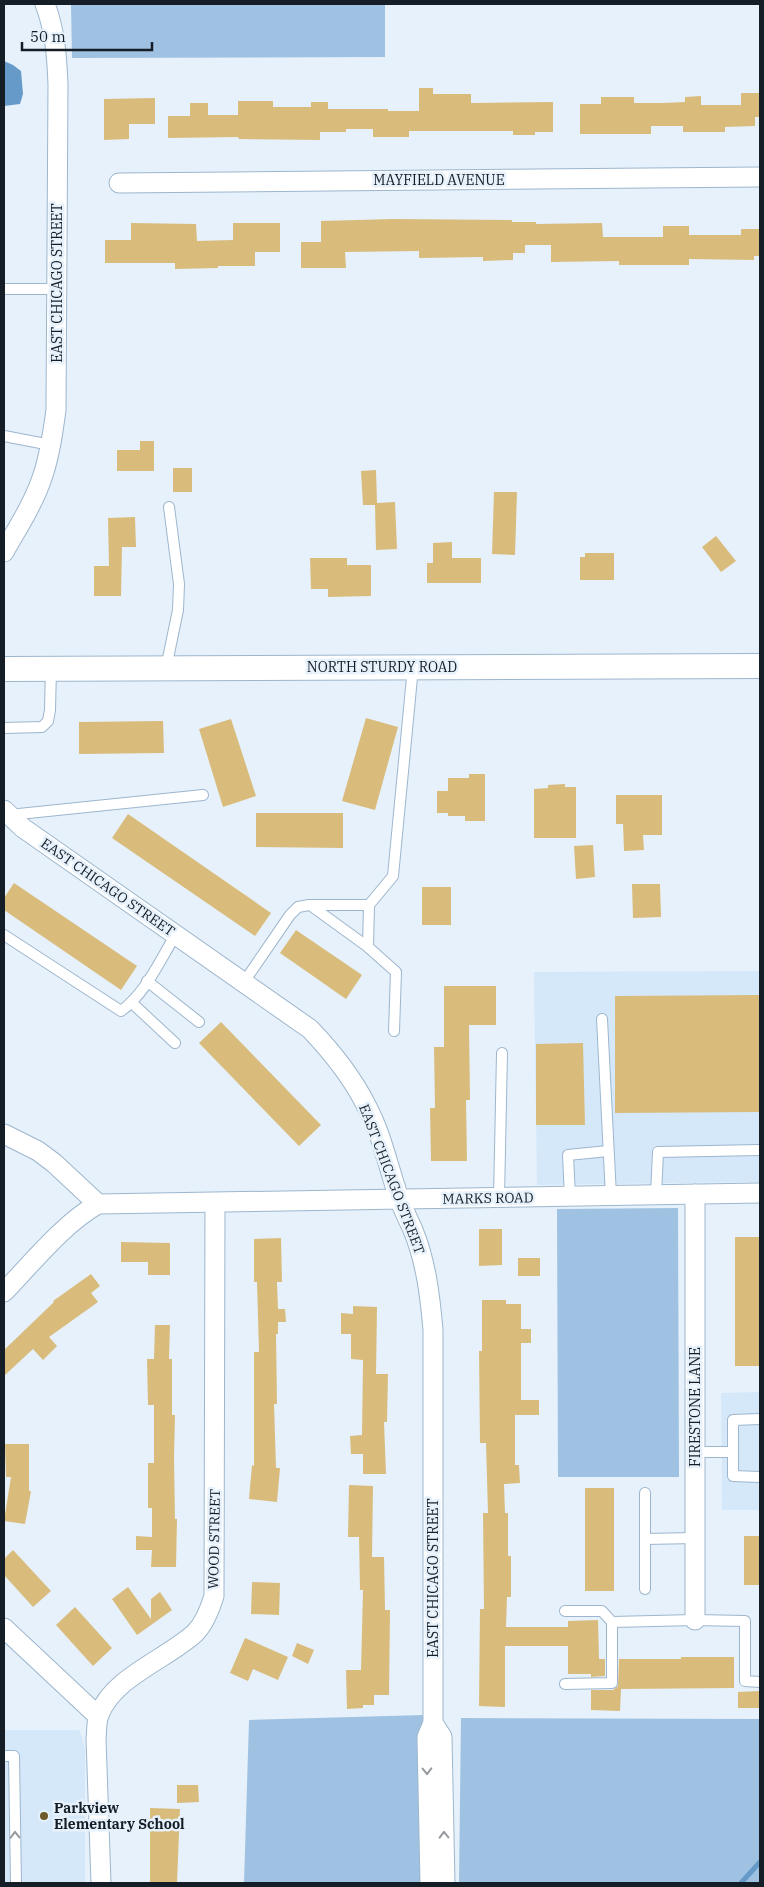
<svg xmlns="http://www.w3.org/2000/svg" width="764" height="1887" font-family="'IBM Plex Serif',serif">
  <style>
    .built { fill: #d5e8fa }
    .green { fill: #9fc2e2 }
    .water { fill: #659ac9 }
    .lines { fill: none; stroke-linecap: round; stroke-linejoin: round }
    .stream { stroke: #659ac9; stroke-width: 5 }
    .building { fill: #d9bc7b }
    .service-casing { stroke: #9db6cd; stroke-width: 12 }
    .minor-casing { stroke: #9db6cd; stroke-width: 21 }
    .tertiary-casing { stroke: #9db6cd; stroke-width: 26 }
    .service { stroke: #fff; stroke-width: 10 }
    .minor { stroke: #fff; stroke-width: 19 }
    .tertiary { stroke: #fff; stroke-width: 24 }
    .oneway { stroke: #969a9e }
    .poi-dot { fill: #6e5928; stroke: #e6f1fb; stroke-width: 2 }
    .labels { text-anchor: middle; stroke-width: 5; stroke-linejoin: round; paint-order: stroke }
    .street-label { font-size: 14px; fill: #151e27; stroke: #e6f1fb }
    .poi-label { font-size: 14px; font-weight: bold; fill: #151e27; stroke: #e6f1fb; text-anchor: start }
  </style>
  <rect width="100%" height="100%" fill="#e6f1fb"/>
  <g class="built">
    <polygon points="760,971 760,1182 537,1185 534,972"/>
    <polygon points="760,1392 760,1510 722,1510 721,1393"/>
    <polygon points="4,1730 79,1730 82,1737 85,1749 85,1883 4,1883"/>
  </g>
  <g class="green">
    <polygon points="71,4 385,4 385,57 72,58"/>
    <polygon points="678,1208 679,1477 558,1477 557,1209"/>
    <polygon points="424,1715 419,1733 421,1882 244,1883 249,1720"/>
    <polygon points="461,1718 760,1719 760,1883 459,1883"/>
  </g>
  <polygon class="water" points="4,61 13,65 21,71 23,94 20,104 4,106"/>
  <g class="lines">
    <polyline class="stream" points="741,1883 760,1862"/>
  </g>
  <g class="building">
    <polygon points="419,88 433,88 433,94 471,94 471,103 553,102 553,132 535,132 535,135 513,135 513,131 409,131 409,137 373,137 373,129 346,129 346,132 320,132 320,140 239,139 238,137 168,138 168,116 190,116 190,103 208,103 208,115 238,115 238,101 273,101 273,107 311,107 311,102 328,102 328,109 388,109 388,111 419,111"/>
    <polygon points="741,93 760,93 760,117 755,117 755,126 725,127 725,132 683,132 683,126 651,126 651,134 580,134 580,104 601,104 601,97 634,97 634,103 663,103 685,102 685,97 701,96 701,105 741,105"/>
    <polygon points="155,98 155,124 129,124 129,139 104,140 104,99"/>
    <polygon points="393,219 512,220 512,222 536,222 536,224 602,223 603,237 663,237 663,226 689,226 689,235 741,235 741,229 760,229 760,256 754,256 754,260 689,259 689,265 619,265 619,261 551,262 551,245 525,245 525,253 513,253 513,260 483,261 483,257 419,258 419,251 345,252 346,268 301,268 301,242 321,242 321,221"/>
    <polygon points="131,223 196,224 197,241 233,240 233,223 280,223 280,252 255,252 255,266 218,266 218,268 175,269 175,263 105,263 105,240 131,240"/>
    <polygon points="140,441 154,441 154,471 117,471 117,450 140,450"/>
    <rect x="173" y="468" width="19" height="24"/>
    <polygon points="376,470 377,503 395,502 397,549 376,550 375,505 363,505 361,471"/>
    <polygon points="494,492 517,492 515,555 492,554"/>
    <polygon points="135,517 136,547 122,547 121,596 94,596 94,566 109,566 108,518"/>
    <polygon points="716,536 736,561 721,572 702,547"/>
    <polygon points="452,542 452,558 481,558 481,583 427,583 427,563 433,563 433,543"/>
    <polygon points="585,553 614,553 614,580 580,580 580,557 585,557"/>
    <polygon points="310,558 347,558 347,565 371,565 371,596 328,597 328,589 311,589"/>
    <polygon points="366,718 398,727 375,810 342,801"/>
    <polygon points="231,719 256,796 223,807 199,729"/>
    <polygon points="163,721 164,753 79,754 79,722"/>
    <polygon points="469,774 485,774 485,821 465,821 465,816 448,816 448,813 437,813 437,791 448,791 448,778 469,778"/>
    <polygon points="565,784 565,787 576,787 576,838 534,838 534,789 548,788 548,785"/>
    <polygon points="616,795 662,795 662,835 643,835 644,850 624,851 623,824 616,824"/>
    <polygon points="256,813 343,813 343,848 256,847"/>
    <polygon points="128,814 271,913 255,936 112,838"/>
    <polygon points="593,845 595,877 576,879 574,846"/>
    <polygon points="14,883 137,966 121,990 4,910 4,898"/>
    <polygon points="632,884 660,884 661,917 633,918"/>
    <rect x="422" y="887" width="29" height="38"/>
    <polygon points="296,930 362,975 346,999 280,953"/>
    <polygon points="444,986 496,986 496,1025 469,1025 470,1100 466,1100 467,1161 431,1161 430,1108 435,1108 434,1047 444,1047"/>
    <polygon points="760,995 760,1112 615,1113 615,996"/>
    <polygon points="221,1022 321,1125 299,1146 199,1043"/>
    <polygon points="583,1043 585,1125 536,1125 536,1044"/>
    <polygon points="479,1229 502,1229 502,1265 479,1266"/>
    <rect x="735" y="1237" width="25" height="129"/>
    <polygon points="281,1238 282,1282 277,1282 278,1309 285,1309 286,1322 278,1322 278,1334 276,1334 277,1404 274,1404 276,1468 280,1468 277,1502 249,1499 252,1465 254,1466 254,1352 259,1352 257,1282 254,1282 254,1239"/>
    <polygon points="121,1242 170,1243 170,1275 148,1275 148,1262 121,1262"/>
    <rect x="518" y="1258" width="22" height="18"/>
    <polygon points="91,1274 100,1286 91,1293 98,1302 49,1337 57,1346 43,1360 33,1349 4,1376 4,1350 54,1302 53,1301"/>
    <polygon points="482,1300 506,1300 506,1304 521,1304 521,1329 531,1329 531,1343 521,1343 521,1400 539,1400 539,1415 515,1415 515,1465 519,1465 520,1483 504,1484 505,1513 508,1513 508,1556 511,1556 511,1597 507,1597 506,1627 568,1627 568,1621 598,1620 599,1659 605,1659 605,1676 591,1677 591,1674 568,1674 568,1646 505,1646 505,1707 479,1706 480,1609 484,1609 483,1513 488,1513 486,1443 480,1443 479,1351 482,1351"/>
    <polygon points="353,1306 377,1307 376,1374 388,1374 387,1422 384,1422 386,1474 363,1474 363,1454 351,1454 350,1436 362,1435 363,1360 351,1359 351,1334 341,1334 341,1313 353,1314"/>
    <polygon points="155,1325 170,1325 169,1359 172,1359 172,1415 175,1415 174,1457 175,1519 177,1519 176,1567 151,1567 152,1550 136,1550 136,1536 152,1537 152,1508 148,1508 148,1463 154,1463 154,1405 148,1405 147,1359 154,1359"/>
    <polygon points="5,1444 29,1444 29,1491 31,1491 25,1524 4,1521 11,1477 6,1477"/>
    <polygon points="349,1485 373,1486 372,1557 384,1557 385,1610 390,1610 389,1695 374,1695 374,1705 363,1705 363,1708 347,1709 346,1670 361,1670 363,1590 360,1590 359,1537 348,1537"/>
    <rect x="585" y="1488" width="29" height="103"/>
    <rect x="744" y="1536" width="16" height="49"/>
    <polygon points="13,1550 51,1591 33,1607 4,1575 4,1559"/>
    <polygon points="252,1582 280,1583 279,1615 251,1614"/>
    <polygon points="128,1587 151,1619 151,1599 160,1592 172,1610 137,1635 112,1599"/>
    <polygon points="75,1607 112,1648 93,1666 56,1625"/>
    <polygon points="245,1638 288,1657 278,1680 253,1669 248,1681 230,1673"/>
    <polygon points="297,1643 314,1650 308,1664 292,1656"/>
    <polygon points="681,1657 734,1657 734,1688 621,1689 620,1711 591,1710 591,1690 613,1690 618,1686 619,1659 681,1659"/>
    <polygon points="760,1691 760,1708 738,1708 738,1692"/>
    <polygon points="177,1785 198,1785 199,1802 177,1803"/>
    <polygon points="150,1808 180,1809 177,1883 150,1883"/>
  </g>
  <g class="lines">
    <g class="service-casing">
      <g id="service">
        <polyline points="4,289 57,289"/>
        <polyline points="4,436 51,445"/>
        <polyline points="166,668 178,610 179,584 169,507"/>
        <polyline points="4,728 42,727 48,721 50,710 51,668"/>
        <polyline points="9,815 203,795"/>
        <polyline points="310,905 368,947"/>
        <polyline points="369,905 368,947 396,972 394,1031"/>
        <path d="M4 935 121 1011C146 993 160 960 176 934"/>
        <polyline points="147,981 199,1022"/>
        <polyline points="244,982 290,915 298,907 309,905 369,905 393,876 413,667"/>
        <polyline points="132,1003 175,1043"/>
        <polyline points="602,1019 611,1196"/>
        <polyline points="656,1195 658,1152 760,1150"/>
        <polyline points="570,1197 568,1155 608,1151"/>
        <polyline points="499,1198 502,1053"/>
        <polyline points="760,1419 733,1420 733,1476 760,1477"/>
        <polyline points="695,1452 733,1452"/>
        <polyline points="645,1493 645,1589"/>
        <polyline points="645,1539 695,1538"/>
        <polyline points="565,1611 602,1611 612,1622"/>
        <polyline points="565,1684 612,1683 612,1622 695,1620 745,1621 745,1681 760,1682"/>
        <polyline points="4,1756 14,1756 16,1883"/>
      </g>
    </g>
    <g class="minor-casing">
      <g id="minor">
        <polyline points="119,183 760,177"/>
        <path d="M4 552C18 527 34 503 43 475 50 454 53 432 56 410L58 85C57 57 55 30 45 4"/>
        <path d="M4 810 23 828 310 1029C332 1052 352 1077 366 1105 382 1134 388 1167 399 1198 403 1209 408 1219 413 1230 426 1262 430 1295 433 1330V1723L427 1737 430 1883"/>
        <polyline points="4,1134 38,1151 54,1163 98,1204"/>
        <polyline points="695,1194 695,1620"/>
        <path d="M4 1292C32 1263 64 1223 98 1204L760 1193"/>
        <polyline points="4,1628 98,1716"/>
        <polyline points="433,1723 442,1737 445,1883"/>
        <path d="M101 1883 96 1738C97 1731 96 1722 99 1715 113 1677 167 1659 195 1633 205 1623 210 1609 214 1596L215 1203"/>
      </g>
    </g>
    <g class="tertiary-casing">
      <polyline id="tertiary" points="4,669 760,666"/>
    </g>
    <use href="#service" class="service"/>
    <use href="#minor" class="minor"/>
    <use href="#tertiary" class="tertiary"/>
  </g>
  <defs><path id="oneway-chevron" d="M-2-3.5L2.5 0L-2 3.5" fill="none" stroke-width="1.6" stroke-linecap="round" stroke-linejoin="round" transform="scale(1.25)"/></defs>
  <g class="oneway">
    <use href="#oneway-chevron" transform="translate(427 1771) rotate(89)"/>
    <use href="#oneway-chevron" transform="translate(15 1835) rotate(-91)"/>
    <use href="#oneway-chevron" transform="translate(444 1835) rotate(-91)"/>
  </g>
  <circle class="poi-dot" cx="44" cy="1816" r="5"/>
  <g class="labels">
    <g class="street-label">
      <text x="439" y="185">MAYFIELD AVENUE</text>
      <text transform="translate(57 283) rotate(-90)" y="5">EAST CHICAGO STREET</text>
      <text x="382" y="672">NORTH STURDY ROAD</text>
      <text transform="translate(108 887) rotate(35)" y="5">EAST CHICAGO STREET</text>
      <text transform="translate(392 1179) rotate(69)" y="5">EAST CHICAGO STREET</text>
      <text transform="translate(488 1198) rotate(-1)" y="5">MARKS ROAD</text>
      <text transform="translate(695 1407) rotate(-90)" y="5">FIRESTONE LANE</text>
      <text transform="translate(214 1539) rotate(-89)" y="5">WOOD STREET</text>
      <text transform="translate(433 1578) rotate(-90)" y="5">EAST CHICAGO STREET</text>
    </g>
    <g class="poi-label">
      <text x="54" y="1813">Parkview<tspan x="54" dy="16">Elementary School</tspan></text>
    </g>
  </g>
  <rect width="764" height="1887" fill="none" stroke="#151e27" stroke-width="10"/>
  <path d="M22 42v8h130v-8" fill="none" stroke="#151e27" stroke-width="2.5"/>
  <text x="30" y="42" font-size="15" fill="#151e27" stroke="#e6f1fb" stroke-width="4" paint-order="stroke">50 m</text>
</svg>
